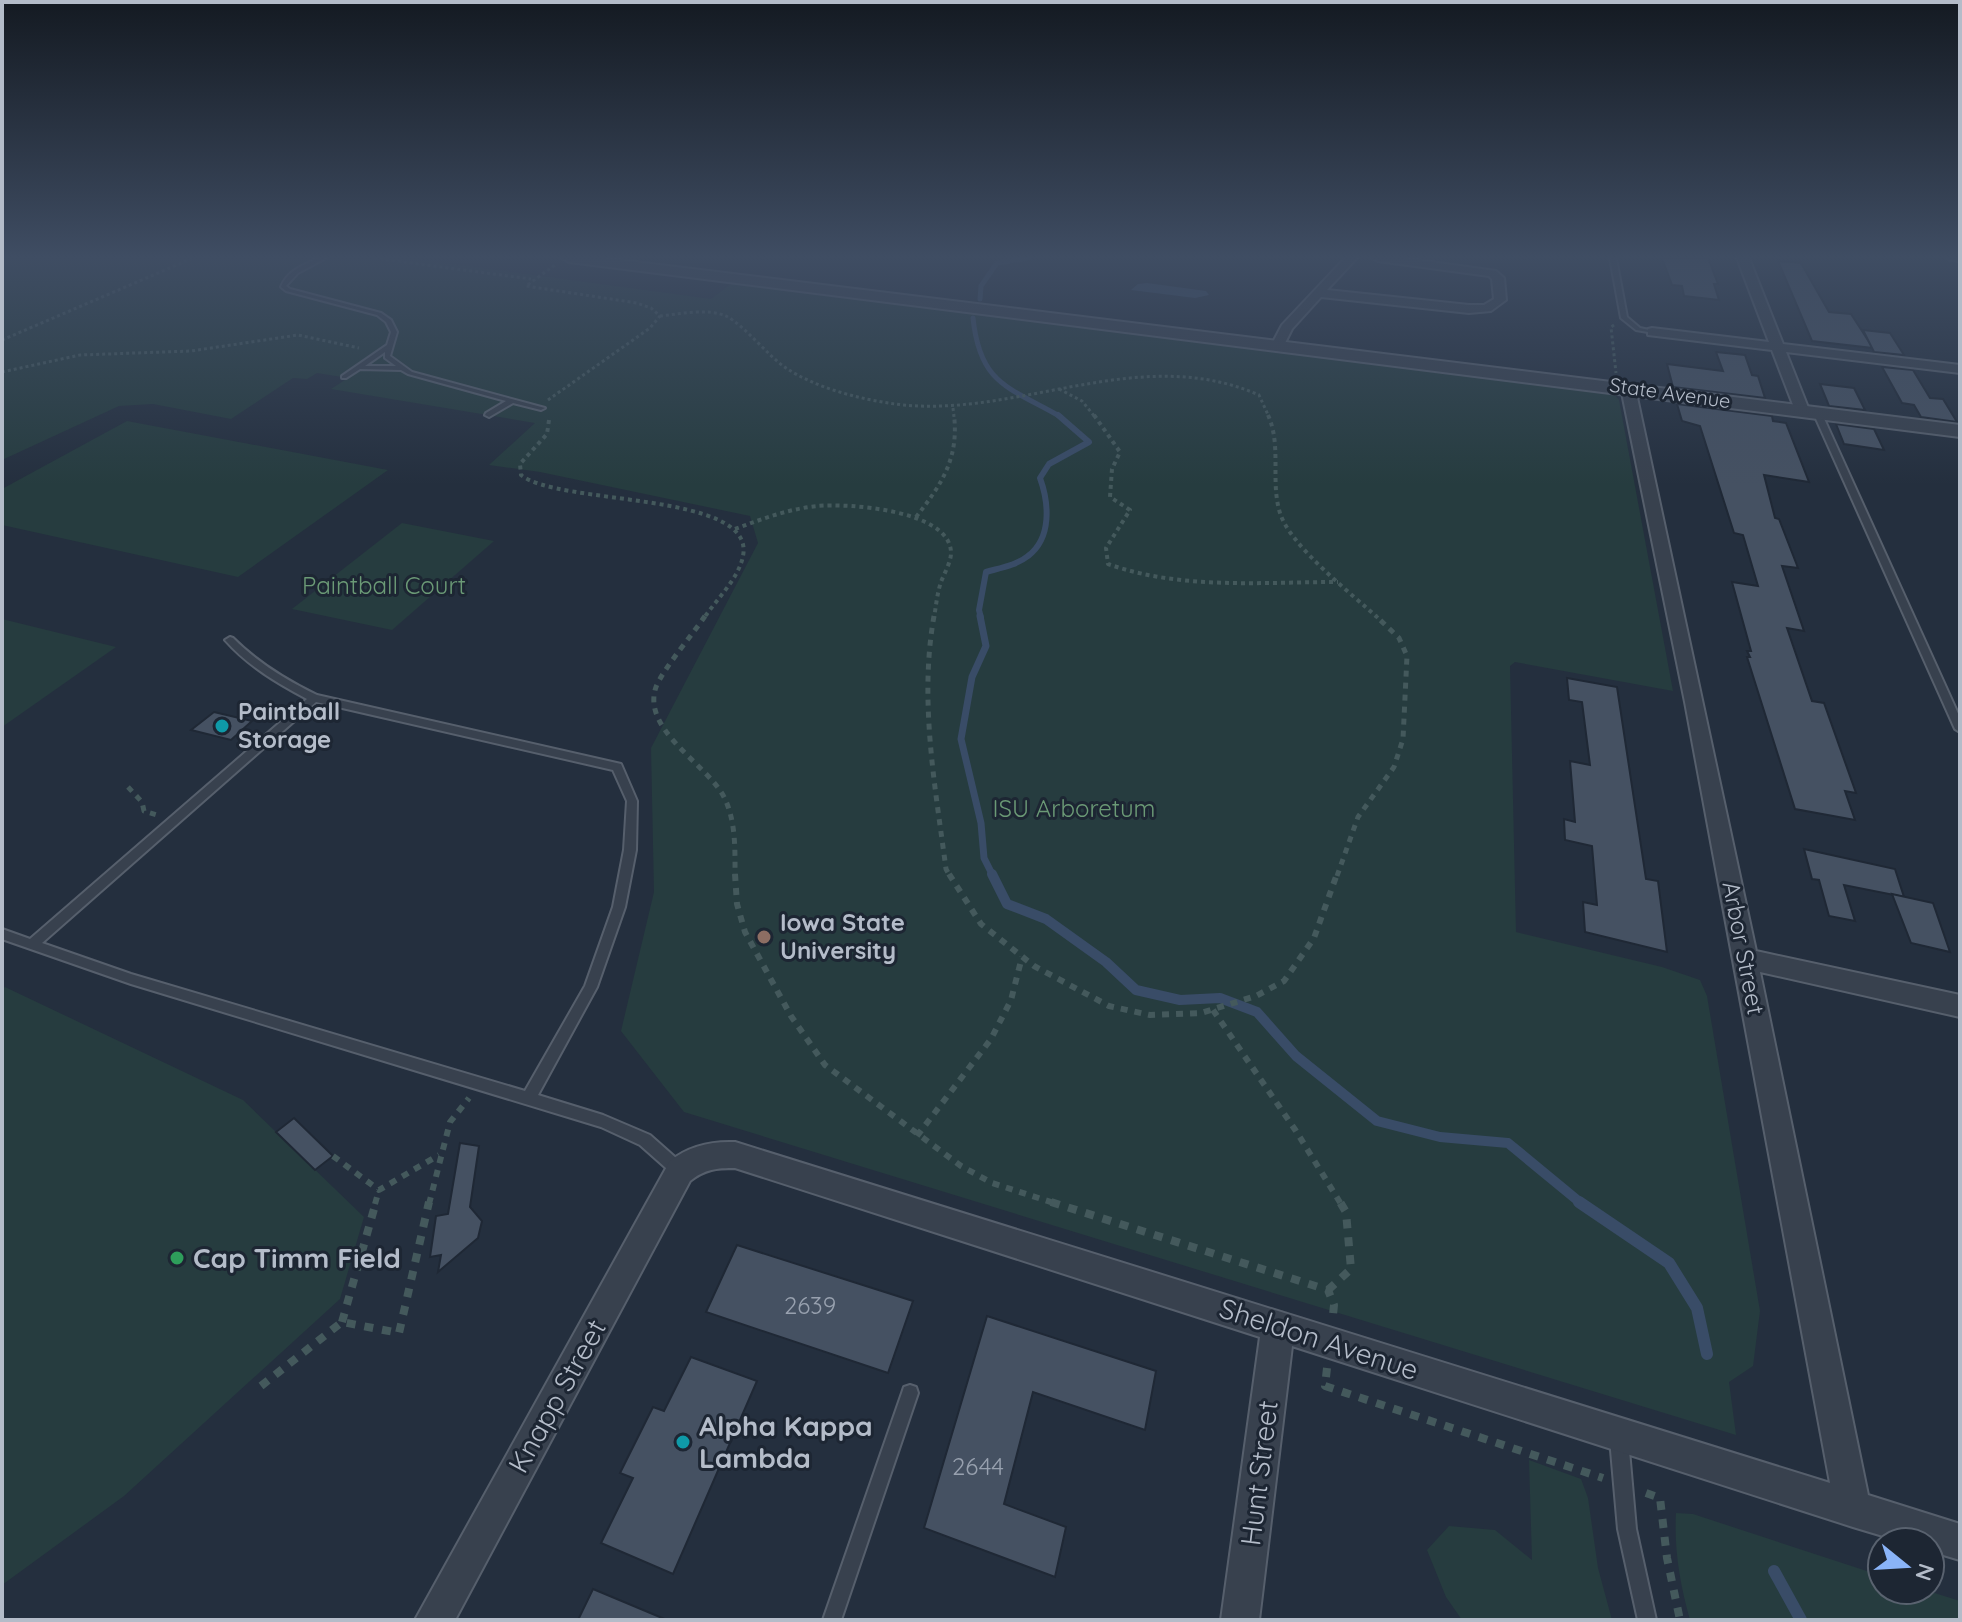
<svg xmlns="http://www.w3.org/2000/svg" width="1962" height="1622" font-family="Quicksand,sans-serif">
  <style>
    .green { fill: #263c3f }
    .water { fill: #394c67 }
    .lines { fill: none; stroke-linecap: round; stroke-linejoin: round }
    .stream-far4 { stroke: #394c67; stroke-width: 5 }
    .stream-far3 { stroke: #394c67; stroke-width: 6 }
    .stream-far2 { stroke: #394c67; stroke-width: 7 }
    .stream-far1 { stroke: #394c67; stroke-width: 10 }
    .stream { stroke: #394c67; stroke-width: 12 }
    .building { fill: #455162; stroke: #1f2835; stroke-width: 2 }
    .service-casing { stroke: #565f6c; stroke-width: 4 }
    .minor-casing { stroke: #565f6c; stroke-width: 4 }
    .tertiary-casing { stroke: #565f6c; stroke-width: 4 }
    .path-far4 { stroke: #44595c; stroke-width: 3; stroke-dasharray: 3 3; stroke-linecap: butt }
    .path-far3 { stroke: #44595c; stroke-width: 4; stroke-dasharray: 4 4; stroke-linecap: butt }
    .path-far2 { stroke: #44595c; stroke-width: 5; stroke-dasharray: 6 6; stroke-linecap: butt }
    .path-far1 { stroke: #44595c; stroke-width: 6; stroke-dasharray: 7 7; stroke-linecap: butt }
    .path { stroke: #44595c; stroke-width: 8; stroke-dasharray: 9 9; stroke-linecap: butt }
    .service { fill: #38414e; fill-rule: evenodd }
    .minor { fill: #38414e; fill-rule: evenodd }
    .tertiary { fill: #38414e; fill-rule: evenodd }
    .culture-dot { fill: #0f9aa8; stroke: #1d2633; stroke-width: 3 }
    .education-dot { fill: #8d6e63; stroke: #1d2633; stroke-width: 3 }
    .leisure-dot { fill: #2e9e5b; stroke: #1d2633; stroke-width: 3 }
    .labels { text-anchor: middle; stroke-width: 6; stroke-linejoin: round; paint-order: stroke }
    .far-street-label { font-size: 20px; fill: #b4bcc9; stroke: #1d2633 }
    .park-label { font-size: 24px; fill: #6b9a76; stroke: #1d2633 }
    .poi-label { font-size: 24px; font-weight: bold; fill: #b4bcc9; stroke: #1d2633; text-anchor: start }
    .street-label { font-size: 24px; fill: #b4bcc9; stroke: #1d2633 }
    .near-number-label { font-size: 24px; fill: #98a1af }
    .near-poi-label { font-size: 28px; font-weight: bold; fill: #b4bcc9; stroke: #1d2633; text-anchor: start }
    .near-street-label { font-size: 28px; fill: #b4bcc9; stroke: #1d2633 }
  </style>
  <rect width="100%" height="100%" fill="#242f3e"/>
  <g class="green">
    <polygon points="2,258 408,258 711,299 731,284 1597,389 1614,394 1619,400 1673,691 1515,662 1510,666 1516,932 1662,967 1700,980 1707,996 1760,1311 1753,1366 1729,1382 1736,1435 684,1112 621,1031 654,892 651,748 758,543 750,516 540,472 489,465 535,423 331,389 348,378 317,373 307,379 293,378 231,419 153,404 119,406 2,460"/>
    <polygon points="127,421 388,470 238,577 2,525 2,489"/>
    <polygon points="402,523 494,541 392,630 292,609"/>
    <polygon points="2,619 116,647 2,727"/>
    <polygon points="5,987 243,1100 364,1217 340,1299 124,1496 2,1585 2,989"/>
    <polygon points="1529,1460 1581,1479 1588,1498 1598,1568 1612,1620 1462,1620 1446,1597 1427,1550 1449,1526 1495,1530 1532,1560"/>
    <path d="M1676 1513 1693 1514 1882 1576V1590H1925L1960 1601V1620H1690C1680 1584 1674 1550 1676 1513Z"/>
  </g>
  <polygon class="water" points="1147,283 1206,291 1209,295 1195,298 1131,290 1138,284"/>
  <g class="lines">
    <g class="stream-far4">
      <polyline points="980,299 981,286 997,263 1029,258"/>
      <path d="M973 318C980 385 1009 387 1061 417"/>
    </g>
    <path class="stream-far3" d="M981 618 979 610 986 572C1000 568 1017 565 1028 556 1052 538 1049 503 1040 478L1049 464 1089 442 1058 415"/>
    <polyline class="stream-far2" points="980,616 986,646 972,677 961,739 981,823 984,858 993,876"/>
    <polyline class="stream-far1" points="992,874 1007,904 1046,919 1106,962 1136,990 1180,1000 1220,998 1257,1012 1296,1056 1377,1121 1440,1137 1508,1143 1582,1204"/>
    <g class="stream">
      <polyline points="1579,1202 1669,1263 1697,1308 1707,1354"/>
      <polyline points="1774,1571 1801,1620"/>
    </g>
  </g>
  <g class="building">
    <polygon points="1662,258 1708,258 1718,284 1714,284 1719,300 1684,296 1682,286 1672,285"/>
    <polygon points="1778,261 1801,263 1829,312 1851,314 1873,348 1812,341"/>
    <polygon points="1863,330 1890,333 1904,355 1874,352"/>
    <polygon points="1716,352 1745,355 1752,375 1758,376 1765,398 1673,387 1667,364 1723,371"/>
    <polygon points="1882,367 1913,370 1930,398 1943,399 1957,422 1921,417 1914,405 1902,403"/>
    <polygon points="1820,384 1854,388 1865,410 1829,406"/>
    <polygon points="1677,404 1772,416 1773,421 1786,423 1809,482 1764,475 1775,518 1779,519 1798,568 1782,566 1804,631 1787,628 1812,701 1824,703 1856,793 1845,791 1855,820 1795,809 1747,657 1750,657 1747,651 1751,651 1732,582 1758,586 1743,535 1734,533 1700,426 1682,421"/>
    <polygon points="1836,424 1874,429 1884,450 1844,444"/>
    <polygon points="1567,678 1617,687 1646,879 1658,881 1667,952 1585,932 1583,902 1597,905 1592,846 1565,840 1564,819 1575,822 1570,761 1590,765 1582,702 1569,700"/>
    <polygon points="214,712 252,721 231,740 191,730"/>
    <polygon points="1804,849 1895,869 1904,897 1844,885 1855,921 1829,916 1819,880 1812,879"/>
    <polygon points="1892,894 1933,903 1950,952 1911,943"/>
    <polygon points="294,1118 333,1156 315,1170 276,1132"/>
    <polygon points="460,1143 479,1146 470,1207 482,1221 478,1238 438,1272 441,1255 430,1257 436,1216 448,1214"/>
    <polygon points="737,1245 913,1301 888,1373 706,1312"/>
    <polygon points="987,1316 1156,1371 1145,1430 1033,1392 1004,1504 1066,1527 1055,1577 924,1528"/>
    <polygon points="691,1357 757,1381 673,1574 601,1543 633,1478 620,1473 653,1407 664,1411"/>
    <polygon points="593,1589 667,1620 578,1620"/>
  </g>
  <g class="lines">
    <g class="service-casing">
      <g id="service">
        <path d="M319 258H326L298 273 286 286 290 289 381 313 391 320 397 332 390 356 412 372 545 408 541 410 513 403 489 417 485 415 486 413 506 401 408 374 401 370 360 369 346 378H342V376L387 345 391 332 386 322 377 315 286 291 281 287C287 271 303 265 319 258ZM385 352V358L396 366H365Z"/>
        <polygon points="1610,258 1616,258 1627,317 1640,328 1654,331 1654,333 1636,330 1621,318"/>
        <polygon points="1814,410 1821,412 1960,718 1960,732 1955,729 1813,412"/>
        <path d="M230 637 233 638C258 663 286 680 317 695L621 764 637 801 636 850 625 907 597 987 538 1095 603 1115 650 1135 685 1166 687 1171 685 1176 680 1178 675 1176 640 1145 601 1127 131 984 2 939V929L30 939 307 699C277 683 248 666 225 640ZM316 702 613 770 627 801 624 850 613 907 585 986 525 1091 131 974 42 943Z"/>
        <polygon points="910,1385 916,1387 918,1393 841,1620 823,1620 902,1393 904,1387"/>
        <polygon points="1619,1430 1625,1433 1628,1439 1636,1529 1656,1620 1638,1620 1618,1529 1610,1439 1613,1433"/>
      </g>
    </g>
    <g class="minor-casing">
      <g id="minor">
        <polygon points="1345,258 1357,258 1327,290 1469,305 1484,305 1494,299 1492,279 1489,276 1378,261 1372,258 1403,258 1496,271 1504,278 1506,300 1491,311 1469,313 1321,297 1292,329 1283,347 1273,347 1272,344 1282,325"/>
        <polygon points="1737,258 1749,258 1783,344 1960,365 1960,373 1786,352 1809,410 1802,414 1795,410 1772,350 1648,335 1648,329 1652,328 1769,342"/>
        <polygon points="1948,258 1960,258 1960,261 1950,260"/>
        <path d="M1628 384 1635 388 1756 951 1960 995V1017L1760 972 1868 1495 1960 1524V1560L1930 1551V1542H1903L1853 1527 1292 1346 1259 1620H1221L1260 1337 735 1168C717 1168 705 1169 690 1181L455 1620H415L670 1161C689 1146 710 1141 735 1142L1830 1483 1685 702 1621 388Z"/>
      </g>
    </g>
    <g class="tertiary-casing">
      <polygon id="tertiary" points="562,258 603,258 1960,425 1960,437 569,262"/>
    </g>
    <g class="path-far4">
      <polyline points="374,258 531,279"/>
      <path d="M660 316C679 314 708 308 726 316 744 325 768 356 786 368 816 388 859 399 895 404 1017 420 1138 342 1259 395L1269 417"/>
      <polyline points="1614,325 1611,327 1616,373"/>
      <polyline points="2,340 193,258"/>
      <polyline points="2,372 80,355 191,351 298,335 359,348"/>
      <polyline points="1059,389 1082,401 1095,417"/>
      <polyline points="548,400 650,328 660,316 651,308 637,303 526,286 555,265"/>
      <polyline points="953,408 954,417"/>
    </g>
    <g class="path-far3">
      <path d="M1094 415 1120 452 1112 469 1110 497 1130 510 1106 548 1108 564C1181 590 1261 582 1338 582"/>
      <path d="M1268 415C1282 446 1270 481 1280 513 1290 546 1352 594 1378 618"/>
      <path d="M549 420 547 434 520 464 521 475C559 506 756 491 743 556 739 578 716 600 704 618"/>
      <path d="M916 517C942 484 959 458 954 415"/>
      <path d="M735 529C762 519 788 509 817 506 848 503 951 510 951 553 951 562 944 574 941 582 937 594 936 606 934 618"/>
    </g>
    <g class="path-far2">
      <path d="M705 616C693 634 663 669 656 687 641 730 707 764 724 797 736 821 735 849 735 876"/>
      <path d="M934 616C919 700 935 785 946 869L950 876"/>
      <polyline points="128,787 142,802 144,811 157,815"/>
      <polyline points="1337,876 1358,817 1394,767 1403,739 1407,656 1399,638 1376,616"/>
    </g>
    <g class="path-far1">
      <polyline points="735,874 737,904 745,932 791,1016 825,1065 961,1166 992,1183 1057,1204"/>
      <polyline points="949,874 981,924 1034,966 1109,1006 1150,1015 1201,1013 1256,996 1284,981 1314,938 1337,874"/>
      <polyline points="1213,1010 1296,1131 1341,1204"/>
      <polyline points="917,1136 991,1039 1011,1000 1022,957"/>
      <polyline points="333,1156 379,1190 439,1155"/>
      <polyline points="375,1204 379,1190"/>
      <polyline points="429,1204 450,1122 469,1098"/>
    </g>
    <g class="path">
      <polyline points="1051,1202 1328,1290 1334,1305 1333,1315"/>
      <polyline points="1328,1290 1351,1269 1346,1212 1340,1202"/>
      <polyline points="342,1322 376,1202"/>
      <polyline points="1327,1368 1325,1386 1603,1478"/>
      <polyline points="261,1386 342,1322 399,1333 429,1202"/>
      <polyline points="1646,1493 1660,1498 1667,1558 1680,1620"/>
    </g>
    <use href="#service" class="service"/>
    <use href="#minor" class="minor"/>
    <use href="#tertiary" class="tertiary"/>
  </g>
  <linearGradient id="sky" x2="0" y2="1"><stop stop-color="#141a22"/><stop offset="0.53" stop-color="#3f4d63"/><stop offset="1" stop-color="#3f4d63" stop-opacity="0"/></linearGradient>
  <rect width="1962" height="485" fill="url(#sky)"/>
  <g class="culture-dot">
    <circle cx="222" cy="726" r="8"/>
    <circle cx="683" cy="1442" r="8"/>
  </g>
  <circle class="education-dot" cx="764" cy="937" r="8"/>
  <circle class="leisure-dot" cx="177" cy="1258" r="8"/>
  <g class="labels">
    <g class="far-street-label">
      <text transform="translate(1670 393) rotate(8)" y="7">State Avenue</text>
    </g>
    <g class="park-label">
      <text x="384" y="594">Paintball Court</text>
      <text x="1074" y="817">ISU Arboretum</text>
    </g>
    <g class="poi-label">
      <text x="238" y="720">Paintball<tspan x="238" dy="28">Storage</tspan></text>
      <text x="780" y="931">Iowa State<tspan x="780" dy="28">University</tspan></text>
    </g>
    <g class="street-label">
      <text transform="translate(1743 948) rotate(79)" y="8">Arbor Street</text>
    </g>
    <g class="near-number-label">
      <text x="810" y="1314">2639</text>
      <text x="978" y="1475">2644</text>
    </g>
    <g class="near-poi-label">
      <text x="193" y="1268">Cap Timm Field</text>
      <text x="699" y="1436">Alpha Kappa<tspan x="699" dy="32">Lambda</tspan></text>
    </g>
    <g class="near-street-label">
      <text transform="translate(1319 1339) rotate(18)" y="10">Sheldon Avenue</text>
      <text transform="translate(557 1396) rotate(-61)" y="10">Knapp Street</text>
      <text transform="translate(1259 1473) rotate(-83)" y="10">Hunt Street</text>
    </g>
  </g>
  <rect width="1962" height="1622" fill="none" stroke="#b4bcc9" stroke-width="8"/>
  <g transform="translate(1906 1566) rotate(108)"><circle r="38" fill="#1d2633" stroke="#59626f" stroke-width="2"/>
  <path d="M0-6L14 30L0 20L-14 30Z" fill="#8ab4f8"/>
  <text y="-12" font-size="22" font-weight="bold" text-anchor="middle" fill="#b4bcc9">N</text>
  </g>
</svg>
